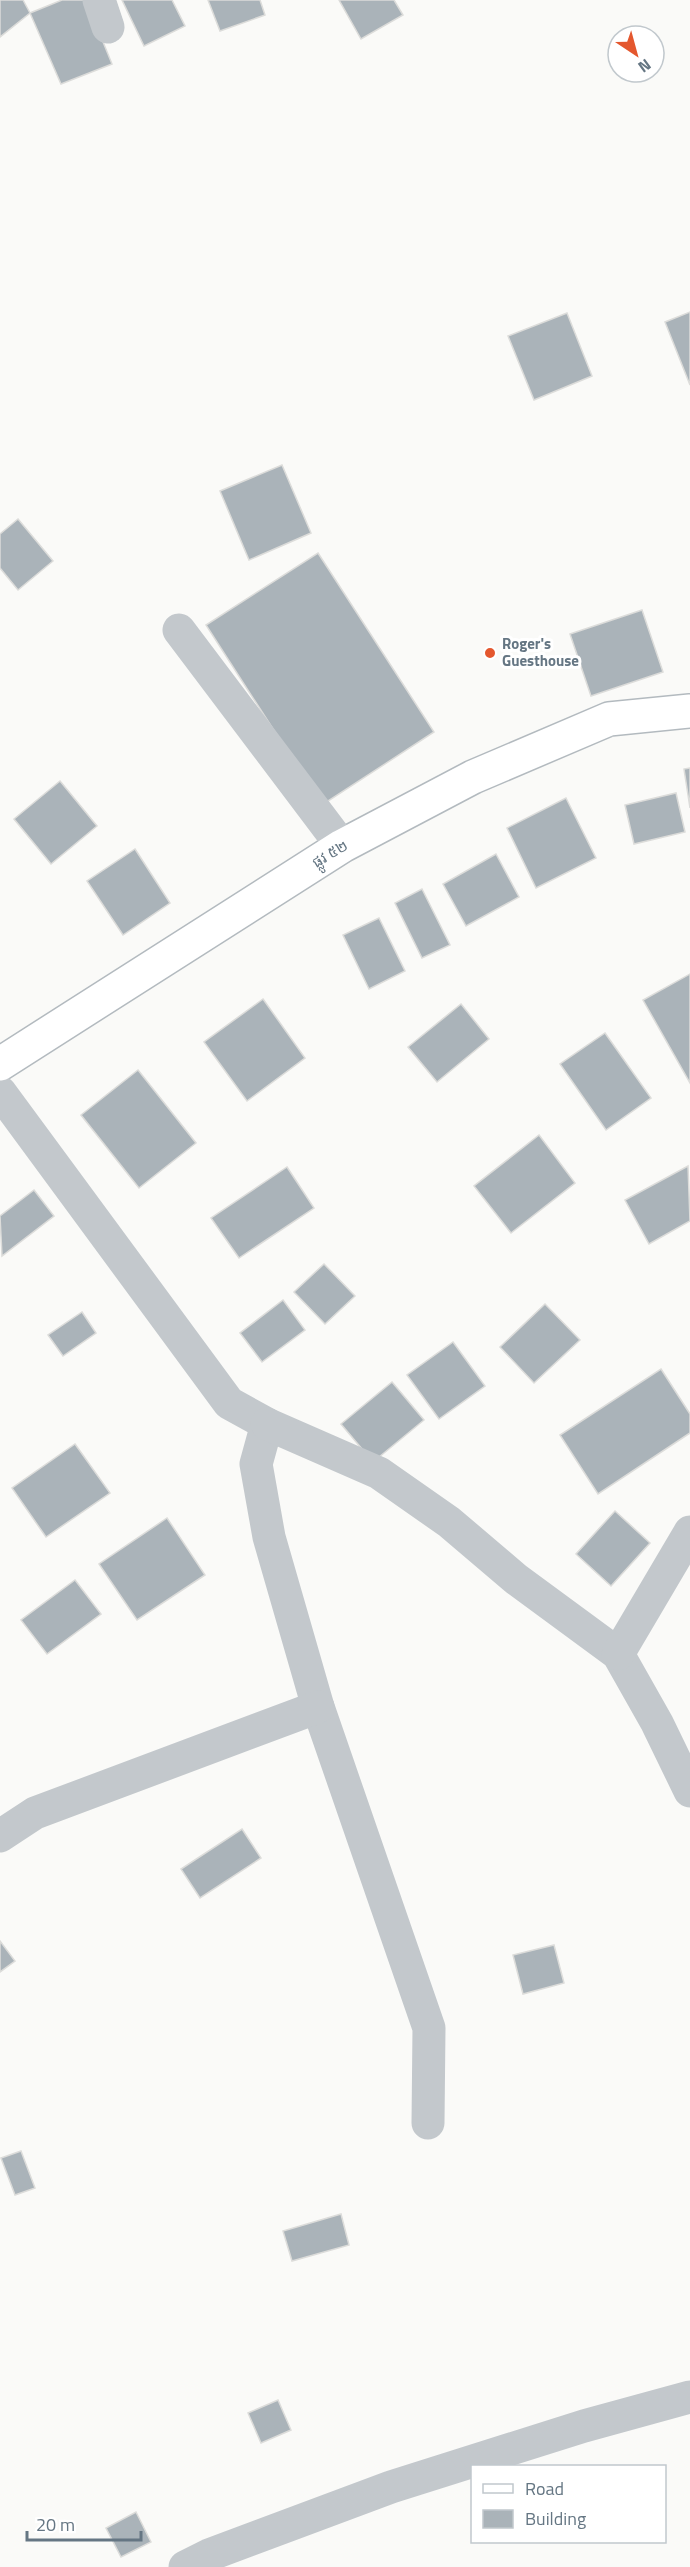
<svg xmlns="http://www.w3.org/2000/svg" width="690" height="2567" font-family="'Titillium Web','Noto Sans Khmer',sans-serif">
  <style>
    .building { fill: #aab3b9; stroke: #dcdcda; stroke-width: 1.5 }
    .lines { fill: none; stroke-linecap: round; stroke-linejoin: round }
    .secondary-casing { stroke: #b3babf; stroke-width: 36 }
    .street { stroke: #c3c8cc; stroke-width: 33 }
    .secondary { stroke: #fff; stroke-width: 33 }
    .poi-dot { fill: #e4572e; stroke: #fff; stroke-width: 2 }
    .labels { text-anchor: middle; stroke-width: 6; stroke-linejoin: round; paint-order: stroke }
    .poi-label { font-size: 15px; font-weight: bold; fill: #657683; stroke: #fff; text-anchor: start }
    .street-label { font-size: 15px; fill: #657683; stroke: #fff }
  </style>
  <rect width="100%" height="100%" fill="#fafaf8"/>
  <g class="building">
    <polygon points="0,0 23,0 30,13 0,37"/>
    <polygon points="62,0 86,0 112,64 61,84 30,13"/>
    <polygon points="122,0 172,0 185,26 144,46"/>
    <polygon points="208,0 260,0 265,15 220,31"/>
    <polygon points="339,0 394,0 403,15 361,39"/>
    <polygon points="690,312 690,385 665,322"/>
    <polygon points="567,313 592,376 534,400 508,336"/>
    <polygon points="282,465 311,533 249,560 220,491"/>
    <polygon points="18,519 53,561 18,590 0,568 0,534"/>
    <polygon points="318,553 434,732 322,805 206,625"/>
    <polygon points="642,610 663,672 591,696 570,634"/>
    <polygon points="690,768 690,808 684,769"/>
    <polygon points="60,781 97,826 51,864 14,819"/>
    <polygon points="676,793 685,832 634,844 625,805"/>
    <polygon points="566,798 596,858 536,888 507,828"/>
    <polygon points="135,849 170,903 123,935 87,881"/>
    <polygon points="496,854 519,897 466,926 443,884"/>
    <polygon points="422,889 450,945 422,958 395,903"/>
    <polygon points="379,918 405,971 369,989 343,935"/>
    <polygon points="690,974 690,1083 643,1000"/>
    <polygon points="263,999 305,1058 247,1101 204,1042"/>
    <polygon points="461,1004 489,1039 437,1082 408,1047"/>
    <polygon points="605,1033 651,1098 606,1130 560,1064"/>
    <polygon points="138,1070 196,1143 139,1188 81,1115"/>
    <polygon points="539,1135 575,1183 511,1233 474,1186"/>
    <polygon points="688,1166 690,1221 649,1244 625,1200"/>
    <polygon points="287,1167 314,1208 239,1258 211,1218"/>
    <polygon points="34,1190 54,1216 2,1256 0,1216"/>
    <polygon points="324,1264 355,1296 325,1324 294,1292"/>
    <polygon points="283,1300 305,1330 262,1362 240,1333"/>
    <polygon points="545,1304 580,1340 534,1383 500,1347"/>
    <polygon points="82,1312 96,1333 63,1356 48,1335"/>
    <polygon points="453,1342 485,1386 439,1419 407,1375"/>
    <polygon points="661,1369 690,1414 690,1433 598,1494 560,1435"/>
    <polygon points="392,1382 424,1420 373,1462 341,1424"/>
    <polygon points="75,1444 110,1493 46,1537 12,1488"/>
    <polygon points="615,1511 650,1543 611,1586 576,1554"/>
    <polygon points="167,1518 205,1575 137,1620 99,1564"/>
    <polygon points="75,1580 101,1614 47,1654 21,1620"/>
    <polygon points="242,1829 261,1858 200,1898 181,1869"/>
    <polygon points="0,1941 15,1961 0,1972"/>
    <polygon points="554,1945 564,1983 523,1994 513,1955"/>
    <polygon points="21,2151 35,2188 15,2195 1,2158"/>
    <polygon points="341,2214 349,2245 292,2261 283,2231"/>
    <polygon points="278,2400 291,2430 261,2443 248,2413"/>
    <polygon points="136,2512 151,2542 121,2557 106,2528"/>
  </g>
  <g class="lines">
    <g class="secondary-casing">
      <polyline id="secondary" points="0,1064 342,846 473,777 609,719 690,711"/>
    </g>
    <g class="street">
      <polyline points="99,0 108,27"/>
      <polyline points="179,630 342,846"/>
      <polyline points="0,1092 229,1403 267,1424 256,1464 269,1537 318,1707 429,2028 428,2123"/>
      <polyline points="267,1424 379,1473 449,1522 516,1579 618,1654 657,1723 690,1791"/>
      <polyline points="618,1654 690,1532"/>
      <polyline points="0,1836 35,1813 318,1707"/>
      <polyline points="185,2567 209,2555 391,2487 584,2426 690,2397"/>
    </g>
    <use href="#secondary" class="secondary"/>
  </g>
  <circle class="poi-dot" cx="490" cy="653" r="6"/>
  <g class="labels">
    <g class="poi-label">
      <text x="502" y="649">Roger's<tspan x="502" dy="17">Guesthouse</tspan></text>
    </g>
    <g class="street-label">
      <text transform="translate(330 854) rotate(-31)" y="5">ផ្លូវ ៥២</text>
    </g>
  </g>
  <rect x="471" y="2465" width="195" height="78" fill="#ffffff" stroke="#c1c8cd" stroke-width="1.5"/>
  <rect x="483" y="2484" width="30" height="9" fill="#ffffff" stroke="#c1c8cd" stroke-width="1.5"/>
  <text x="525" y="2495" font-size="18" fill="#657683">Road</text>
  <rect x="483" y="2510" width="30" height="18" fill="#aab3b9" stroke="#c1c8cd" stroke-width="1.5"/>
  <text x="525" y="2525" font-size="18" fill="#657683">Building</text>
  <g transform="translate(636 54) rotate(144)"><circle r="28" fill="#ffffff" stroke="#c1c8cd" stroke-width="1.5"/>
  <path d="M0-4.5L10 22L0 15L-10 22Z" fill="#e4572e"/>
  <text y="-9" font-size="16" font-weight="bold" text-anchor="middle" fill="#657683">N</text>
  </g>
  <path d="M27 2531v9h114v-9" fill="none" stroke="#657683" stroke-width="3"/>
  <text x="36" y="2531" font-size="18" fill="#657683" stroke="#ffffff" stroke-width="4.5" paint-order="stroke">20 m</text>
</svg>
